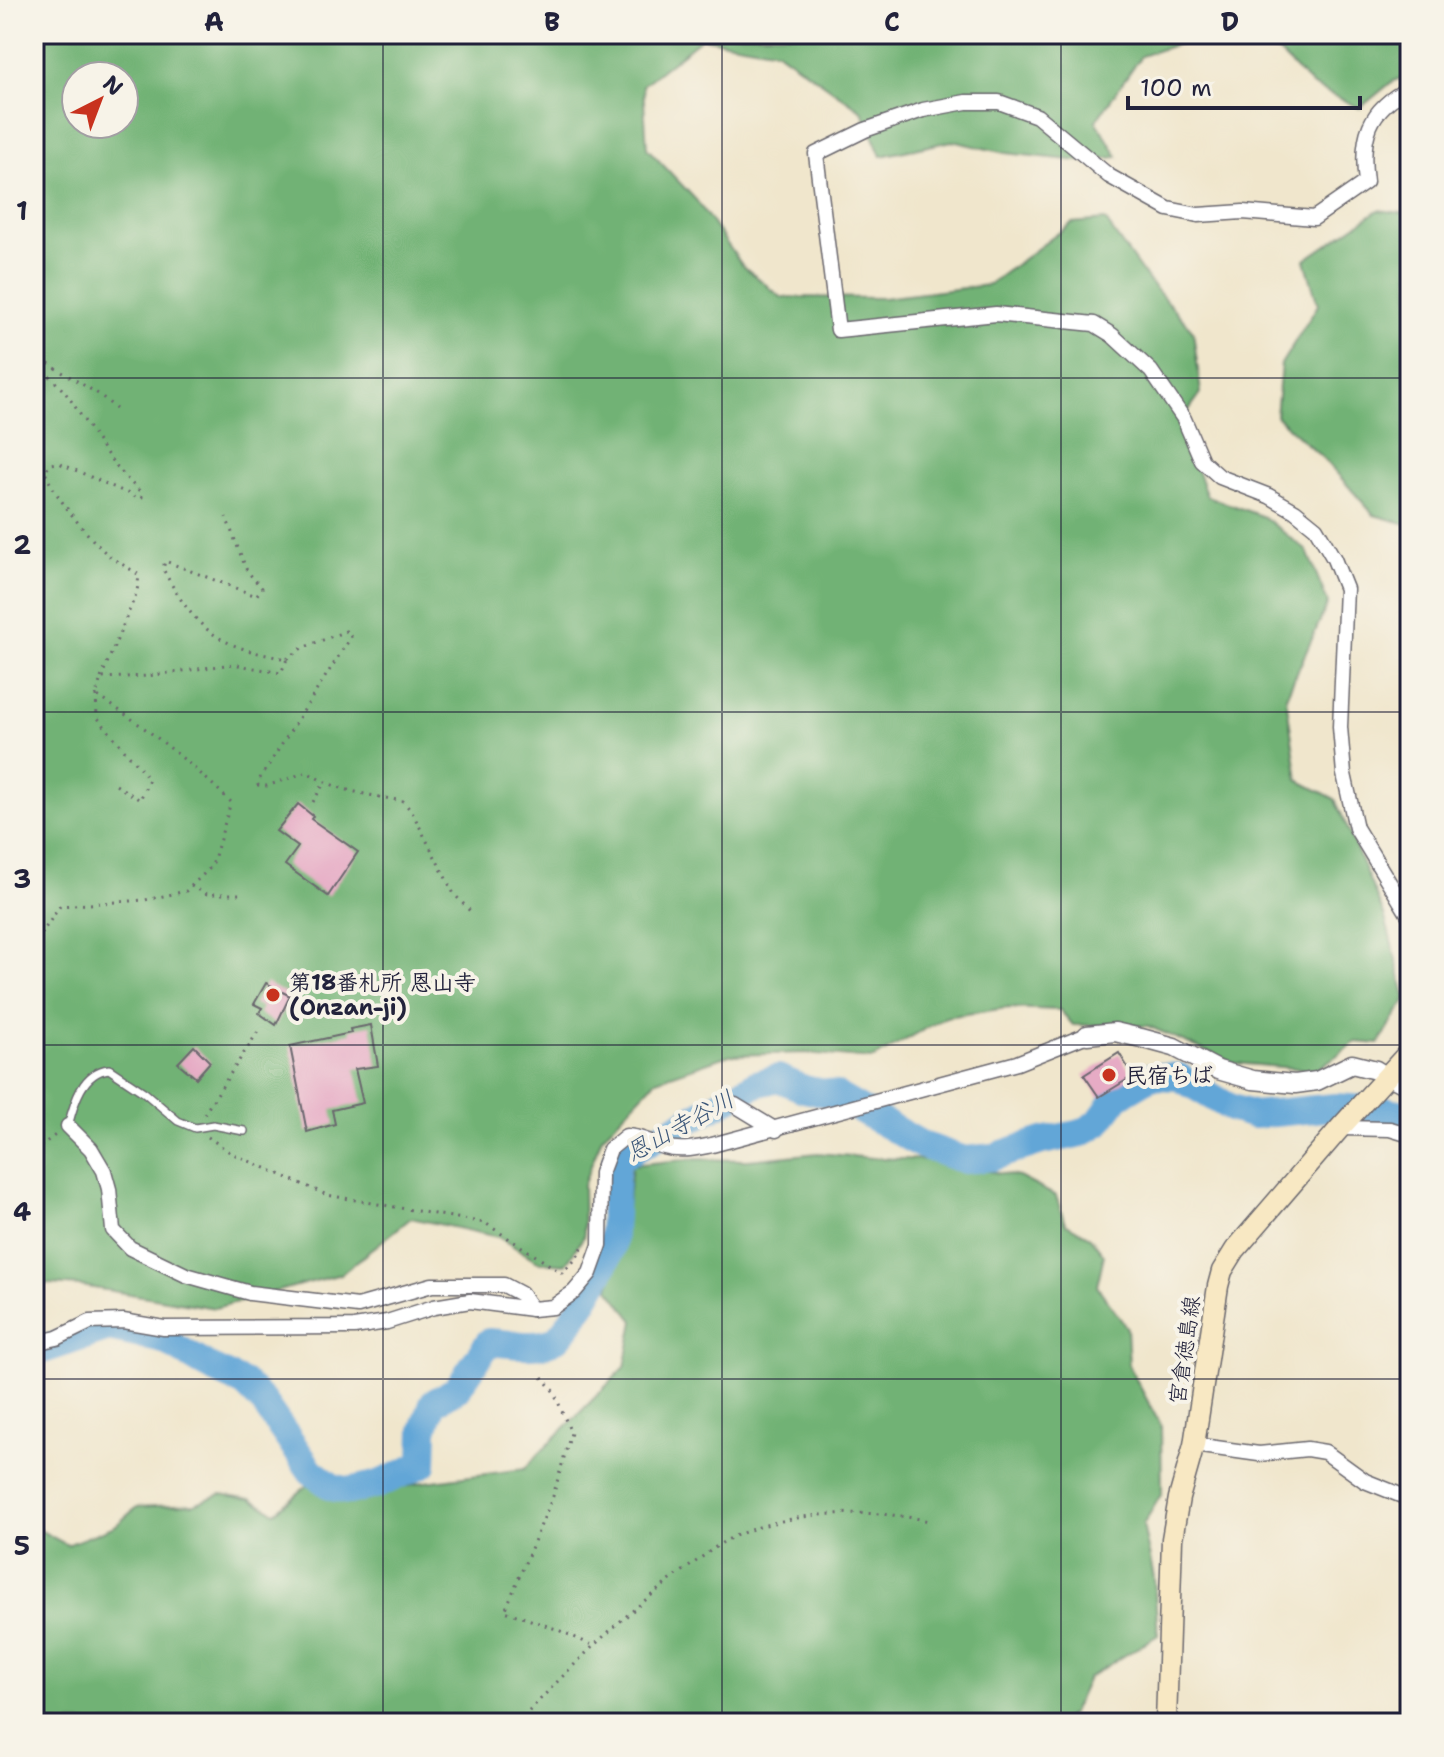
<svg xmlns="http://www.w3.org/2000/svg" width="1444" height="1757" font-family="'Shantell Sans','Klee One',sans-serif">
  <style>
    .forest { fill: #71b275; stroke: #4a6a58; stroke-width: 2; fill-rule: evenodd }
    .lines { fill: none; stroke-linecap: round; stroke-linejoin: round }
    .river { stroke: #62a6d7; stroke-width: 28 }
    .building { fill: #e6abc5 }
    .service-casing { stroke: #6a676e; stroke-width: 10 }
    .minor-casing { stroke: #6a676e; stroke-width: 17 }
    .tertiary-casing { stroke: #6a676e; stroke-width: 21 }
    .secondary-casing { stroke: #6a676e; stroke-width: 23 }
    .path { stroke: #6a676e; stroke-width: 3; stroke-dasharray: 2 6; stroke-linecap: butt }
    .service { stroke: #fff; stroke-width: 7 }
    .minor { stroke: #fff; stroke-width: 14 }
    .tertiary { stroke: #fff; stroke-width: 18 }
    .secondary { stroke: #f8e8c3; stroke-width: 20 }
    .grid { fill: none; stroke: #22223b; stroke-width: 2; stroke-opacity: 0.55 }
    .poi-dot { fill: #c8321e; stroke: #f7f3e8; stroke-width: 3 }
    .labels { text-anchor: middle; stroke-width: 8; stroke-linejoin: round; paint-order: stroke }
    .poi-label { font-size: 22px; font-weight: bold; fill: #22223b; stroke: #f7f3e8; text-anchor: start }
    .street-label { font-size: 22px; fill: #22223b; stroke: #f7f3e8 }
    .water-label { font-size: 24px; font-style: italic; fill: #3c5779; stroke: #f7f3e8 }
    .neatline { fill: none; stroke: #22223b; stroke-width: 3 }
    .grid-label { font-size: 26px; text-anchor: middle; font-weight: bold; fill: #22223b }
  </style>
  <rect width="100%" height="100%" fill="#f7f3e8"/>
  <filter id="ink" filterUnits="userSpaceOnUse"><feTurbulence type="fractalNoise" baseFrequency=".0125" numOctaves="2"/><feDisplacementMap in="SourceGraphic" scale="16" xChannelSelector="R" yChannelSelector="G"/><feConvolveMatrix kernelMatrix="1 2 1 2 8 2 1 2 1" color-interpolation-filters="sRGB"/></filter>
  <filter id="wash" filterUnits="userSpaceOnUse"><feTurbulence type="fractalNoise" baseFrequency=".006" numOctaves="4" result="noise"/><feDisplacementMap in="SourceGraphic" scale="32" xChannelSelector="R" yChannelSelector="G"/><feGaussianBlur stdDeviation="1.8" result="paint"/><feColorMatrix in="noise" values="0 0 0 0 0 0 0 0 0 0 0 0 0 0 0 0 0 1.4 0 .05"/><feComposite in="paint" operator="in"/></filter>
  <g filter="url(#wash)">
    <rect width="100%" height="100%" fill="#f0e6cc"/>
    <g class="forest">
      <path d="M34 34H1208L1141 56 1096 121 1118 157 1079 161 1005 153 952 141 881 156 862 111 777 51 702 38 643 85 647 148 696 200 742 265 781 297 883 298 988 285 1072 223 1105 220 1147 279 1193 331 1201 393 1179 424 1207 496 1264 517 1307 551 1328 603 1286 697 1298 780 1335 799 1385 917 1406 999 1379 1044 1356 1042 1316 1070 1234 1063 1148 1026 1073 1025 1060 1010 1007 1008 946 1017 872 1059 806 1053 729 1055 656 1080 602 1137 583 1186 584 1236 566 1264 539 1262 498 1237 411 1218 341 1274 215 1308 81 1286 34 1283ZM76 76H124V124H76Z"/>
      <polygon points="1215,34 1396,34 1410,43 1410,75 1393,81 1360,108 1313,86 1278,52"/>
      <polygon points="1378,210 1410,214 1410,525 1374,515 1327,462 1276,416 1281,364 1318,305 1305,260"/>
      <polygon points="818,1153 873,1158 933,1160 1019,1177 1056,1196 1065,1223 1090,1237 1104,1255 1097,1286 1127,1328 1129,1366 1161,1426 1162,1493 1143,1525 1154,1578 1158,1635 1088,1678 1072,1713 1061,1723 34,1723 34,1527 67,1545 115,1526 137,1507 194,1504 221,1494 251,1499 275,1512 308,1485 356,1500 418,1483 524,1469 625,1367 634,1321 609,1289 627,1208 632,1165 691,1159 748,1160"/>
    </g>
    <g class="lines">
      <path class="river" d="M34 1353 109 1328 164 1340 209 1367 245 1384 263 1402 311 1471 332 1487 349 1491 379 1484 423 1464 424 1430 433 1403 457 1389 489 1342C507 1343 540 1350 556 1339 569 1330 610 1260 612 1245 615 1216 614 1187 617 1159L756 1084 778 1078 804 1089 835 1095 922 1145 965 1160 993 1157 1042 1141 1082 1133 1098 1123 1118 1096 1152 1076 1179 1077 1231 1108 1254 1115 1335 1107 1383 1110 1410 1115"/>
    </g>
    <g id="blocks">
      <g class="building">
        <polygon points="298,804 313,816 311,819 358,852 328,896 285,865 298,847 276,831"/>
        <polygon points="266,983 290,996 276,1025 259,1013 262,1008 254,1004"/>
        <polygon points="371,1025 378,1066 355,1069 363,1103 332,1110 335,1124 307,1132 290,1046 351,1033 350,1029"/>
        <polygon points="194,1046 210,1062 196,1078 178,1063"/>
        <polygon points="1119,1053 1133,1076 1099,1097 1084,1075"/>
      </g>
    </g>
  </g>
  <g filter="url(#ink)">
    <use href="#blocks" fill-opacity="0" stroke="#6a676e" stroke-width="2"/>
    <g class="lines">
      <g class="service-casing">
        <path id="service" d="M68 1126C74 1103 82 1072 109 1069L145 1093 178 1121 195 1128 213 1125 244 1131"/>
      </g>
      <g class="minor-casing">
        <g id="minor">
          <path d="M1410 88C1368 109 1360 137 1366 182L1314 218 1243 212 1198 215 1168 209 1109 176 1037 116 999 102H966L923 110 865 130 816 154 838 330 996 314 1094 324 1112 335 1151 371 1184 419 1202 461 1220 477 1269 496 1295 511 1316 528 1334 559 1346 589 1340 727 1344 774 1356 828 1410 917"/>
          <polyline points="1387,1077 1410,1089"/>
          <polyline points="735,1105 776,1130"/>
          <polyline points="68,1126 91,1149 104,1171 109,1189 113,1230 130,1248 186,1275 250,1293 358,1306 432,1285 504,1285 521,1294 532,1309"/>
          <polyline points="1340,1128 1390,1129 1410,1135"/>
          <path d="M34 1343 57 1338 90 1322 123 1321 164 1328 354 1327 387 1322 434 1307 470 1301 532 1309 553 1307 574 1292 590 1273 600 1245 601 1173 610 1149 626 1136C641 1136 650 1143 664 1147 681 1152 696 1148 712 1145L1017 1063 1087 1035"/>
          <polyline points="1194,1445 1259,1454 1307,1449 1325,1452 1365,1481 1410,1499"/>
        </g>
      </g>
      <g class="tertiary-casing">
        <polyline id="tertiary" points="1087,1035 1115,1032 1141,1038 1174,1047 1218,1070 1253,1080 1295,1084 1317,1081 1352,1064 1376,1070 1387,1077"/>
      </g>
      <g class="secondary-casing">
        <polyline id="secondary" points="1166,1723 1172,1539 1179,1498 1194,1445 1218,1286 1222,1271 1235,1250 1340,1128 1410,1051"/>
      </g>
      <g class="path">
        <path d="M287 659 302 648 346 631 351 637 259 780 258 785 267 786 307 772C336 791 369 795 403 801L412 812 454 894 470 911"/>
        <path d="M101 678 137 592 139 575C131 569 121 564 112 558 94 545 50 491 45 471L51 464 59 463 136 497H142V493C112 467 94 435 72 402 64 389 52 380 43 368L42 363H47L100 395 116 409"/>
        <polyline points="96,695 97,717 149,779 140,800 111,782"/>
        <polyline points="313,802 324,783"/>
        <polyline points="191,886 207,894 240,894"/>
        <path d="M34 1028 40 988 36 942 60 906 145 900 186 891 212 866 231 802C190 762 145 726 96 695L101 678 148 676 233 664 281 673 287 659C218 647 196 631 163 569L165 561 256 596 262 588 247 571 226 517"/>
        <polyline points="204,1114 261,1027"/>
        <polyline points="208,1137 231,1153 327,1195 485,1223 562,1273 576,1259 583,1246"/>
        <polyline points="34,1151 58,1133"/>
        <polyline points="542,1377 554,1392 571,1433 553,1496 505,1611 556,1629 594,1646"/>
        <path d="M518 1723C571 1666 626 1611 690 1566 701 1558 713 1548 725 1541 782 1511 867 1507 929 1521"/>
      </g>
      <use href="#service" class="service"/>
      <use href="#minor" class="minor"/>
      <use href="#tertiary" class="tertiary"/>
      <use href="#secondary" class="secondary"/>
    </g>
  </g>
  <path class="grid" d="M383 34V1723M722 34V1723M1061 34V1723M34 378H1410M34 712H1410M34 1045H1410M34 1379H1410"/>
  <g class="poi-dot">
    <circle cx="273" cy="995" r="8"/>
    <circle cx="1109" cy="1075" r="8"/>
  </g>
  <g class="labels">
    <g class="poi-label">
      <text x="289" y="990">第18番札所 恩山寺<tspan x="289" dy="25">(Onzan-ji)</tspan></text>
      <text x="1125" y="1083">民宿ちば</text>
    </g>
    <g class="street-label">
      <text transform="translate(1184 1350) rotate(-82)" y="8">宮倉徳島線</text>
    </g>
    <g class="water-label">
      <text transform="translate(680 1126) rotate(-29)" y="8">恩山寺谷川</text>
    </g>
  </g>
  <rect width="1444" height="1757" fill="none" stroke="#f7f3e8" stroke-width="88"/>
  <g transform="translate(100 100) rotate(42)"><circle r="38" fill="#f7f3e8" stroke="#a29fa3" stroke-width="2"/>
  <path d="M0-6L14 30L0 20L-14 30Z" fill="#c8321e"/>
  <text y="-12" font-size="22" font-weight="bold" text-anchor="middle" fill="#22223b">N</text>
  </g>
  <path d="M1128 96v12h232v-12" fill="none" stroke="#22223b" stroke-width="4"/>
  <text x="1140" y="96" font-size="24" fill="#22223b" stroke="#f7f3e8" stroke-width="6" paint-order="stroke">100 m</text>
  <rect x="44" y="44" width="1356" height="1669" class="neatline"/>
  <g class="grid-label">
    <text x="214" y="31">A</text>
    <text x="552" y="31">B</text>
    <text x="892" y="31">C</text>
    <text x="1230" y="31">D</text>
    <text x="22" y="220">1</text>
    <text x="22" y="554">2</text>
    <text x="22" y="888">3</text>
    <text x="22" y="1221">4</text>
    <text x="22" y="1555">5</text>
  </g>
</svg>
